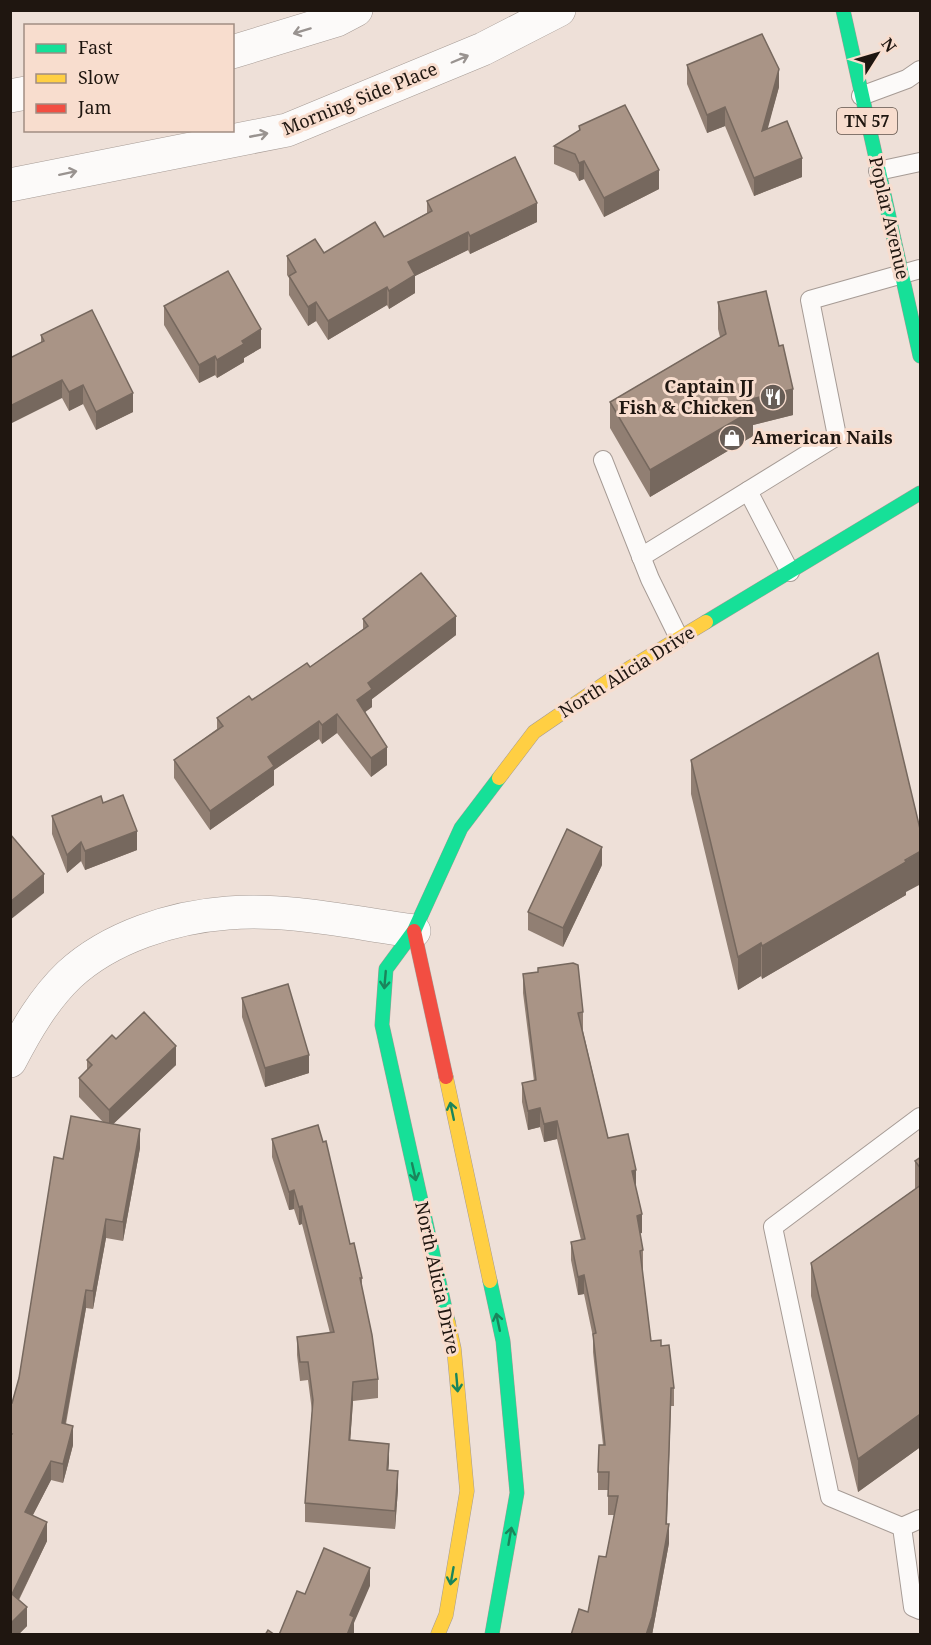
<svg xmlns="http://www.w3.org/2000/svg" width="931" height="1645" font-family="'Noto Serif',serif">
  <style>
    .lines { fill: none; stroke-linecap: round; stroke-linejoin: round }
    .lane-casing { stroke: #a69b95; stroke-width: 20 }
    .street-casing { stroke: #a69b95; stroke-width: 34 }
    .fast-casing { stroke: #a69b95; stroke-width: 15 }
    .slow-casing { stroke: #a69b95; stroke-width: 15 }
    .jam-casing { stroke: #a69b95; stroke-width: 15 }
    .lane { stroke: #fcfaf9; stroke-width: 18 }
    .street { stroke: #fcfaf9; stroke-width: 33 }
    .fast { stroke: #16e098; stroke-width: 14 }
    .slow { stroke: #ffcf43; stroke-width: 14 }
    .jam { stroke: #f24e42; stroke-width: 14 }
    .wall { fill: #917f73 }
    .shaded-wall { fill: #76685e }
    .building { fill: #a99486; stroke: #76685e; stroke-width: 1.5 }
    .oneway { stroke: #999390 }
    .oneway2 { stroke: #1a855b }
    .labels { text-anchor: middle; stroke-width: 6; stroke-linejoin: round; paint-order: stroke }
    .shield { fill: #f8ddce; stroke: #605249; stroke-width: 1.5 }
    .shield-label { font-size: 16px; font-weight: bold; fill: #1f1610 }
    .street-label { font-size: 18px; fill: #1f1610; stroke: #f8ddce }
    .poi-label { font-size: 18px; font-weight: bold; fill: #1f1610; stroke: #f8ddce; text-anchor: end }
  </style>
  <rect width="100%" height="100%" fill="#eee0d8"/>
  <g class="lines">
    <g class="lane-casing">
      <g id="lane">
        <polyline points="861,96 907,79 920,70"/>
        <polyline points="878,171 920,162"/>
        <polyline points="603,460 650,579 679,638"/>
        <polyline points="748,491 790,572"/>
        <polyline points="641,557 837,436 810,300 920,269"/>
        <polyline points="920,1519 902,1527 913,1607 920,1610"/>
        <polyline points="902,1527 830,1497 773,1227 920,1117"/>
      </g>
    </g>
    <g class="street-casing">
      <g id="street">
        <polyline points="232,52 337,20 356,10"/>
        <polyline points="10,96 26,93"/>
        <polyline points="10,185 287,130 483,49 559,10"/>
        <path d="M10 1061C26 1030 44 999 69 975 110 937 173 917 228 913 289 908 353 923 414 931"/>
      </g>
    </g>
    <g class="fast-casing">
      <g id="fast">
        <polyline points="843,10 920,356"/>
        <polyline points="706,622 920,493"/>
        <polyline points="490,1281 503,1341 517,1493 492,1634"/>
        <polyline points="448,1322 382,1025 386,969 414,931 461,828 499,778"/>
      </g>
    </g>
    <g class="slow-casing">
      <g id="slow">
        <polyline points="499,778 534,732 610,680 706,622"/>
        <polyline points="446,1077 490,1281"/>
        <polyline points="438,1634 446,1615 467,1491 454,1349 448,1322"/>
      </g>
    </g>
    <g class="jam-casing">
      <polyline id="jam" points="414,931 446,1077"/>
    </g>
    <use href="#lane" class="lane"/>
    <use href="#street" class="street"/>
    <use href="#fast" class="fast"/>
    <use href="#slow" class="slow"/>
    <use href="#jam" class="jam"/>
  </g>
  <g class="wall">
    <polygon points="687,65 779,87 767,129 802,177 754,196 725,126 707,133 687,84"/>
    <polygon points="579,126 659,189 604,217 584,179 579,181 575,173 554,164 554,146 579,131"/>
    <polygon points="427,201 537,222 470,254 468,250 415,276 415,293 389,309 387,305 328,340 316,321 308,326 289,295 289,278 287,275 287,256 324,253 384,237 427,213"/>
    <polygon points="718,302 793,415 753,425 753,436 650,497 610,428 610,402 720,337 718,329"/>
    <polygon points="164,306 261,348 244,358 244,362 217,378 215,375 199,383 164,325"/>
    <polygon points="41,335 133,412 96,430 83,404 69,411 62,398 41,343"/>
    <polygon points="363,619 456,635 372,699 372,707 365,712 387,765 371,777 337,733 322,744 319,739 274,770 274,785 210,830 174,778 174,760 217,729 217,718 310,667 363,629"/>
    <polygon points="691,760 906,892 906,895 762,979 761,976 738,990 691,794"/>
    <polygon points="103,803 137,850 85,870 81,861 67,873 52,834 52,816"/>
    <polygon points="602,865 563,947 528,930 528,912"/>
    <polygon points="538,968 583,1012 583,1031 608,1138 636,1188 642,1233 640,1233 643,1250 643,1269 642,1269 651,1341 661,1346 674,1388 674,1406 671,1406 667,1524 669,1543 652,1635 571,1635 588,1612 606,1557 614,1515 608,1515 608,1490 598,1490 598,1472 603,1445 593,1352 593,1337 584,1294 578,1295 571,1260 571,1242 581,1240 557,1139 544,1142 540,1127 528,1130 522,1102 522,1083 534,1081 523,993 523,974 538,972"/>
    <polygon points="242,998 309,1073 265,1087 242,1017"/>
    <polygon points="116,1039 176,1065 113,1124 140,1148 123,1241 106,1238 93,1309 86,1308 66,1424 73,1445 63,1483 51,1480 33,1515 47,1541 19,1600 27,1626 18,1635 10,1635 10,1405 12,1403 19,1378 63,1159 103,1122 79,1097 79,1078 87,1070 87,1060"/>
    <polygon points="272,1139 350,1244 362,1278 362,1290 378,1379 378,1398 353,1401 350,1441 389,1462 388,1470 398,1489 395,1529 305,1522 305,1503 312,1411 308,1380 300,1381 297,1355 297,1337 330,1333 302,1224 299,1225 294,1209 289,1210 272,1157"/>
    <polygon points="921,1157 921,1450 919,1448 858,1492 811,1296 811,1263 915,1189 915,1161"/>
  </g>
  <g class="shaded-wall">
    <polygon points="779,69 779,87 762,150 762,131"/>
    <polygon points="725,107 725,126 707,133 707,115"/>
    <polygon points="802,158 802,177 754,196 754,178"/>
    <polygon points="584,161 584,179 579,181 579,163"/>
    <polygon points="659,170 659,189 604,217 604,198"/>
    <polygon points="537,203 537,222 470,254 470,236"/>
    <polygon points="468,232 468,250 415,276 415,293 389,309 389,291 408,262"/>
    <polygon points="387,287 387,305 328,340 328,321"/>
    <polygon points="316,302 316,321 308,326 308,307"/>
    <polygon points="261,329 261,348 244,358 244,362 217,378 217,360 242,341"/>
    <polygon points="215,356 215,375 199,383 199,365"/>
    <polygon points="62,380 62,398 10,424 10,406"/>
    <polygon points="83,385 83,404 69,411 69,392"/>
    <polygon points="793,389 793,415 753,425 753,436 650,497 650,470 747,400"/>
    <polygon points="133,393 133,412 96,430 96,412"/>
    <polygon points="456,616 456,635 372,699 372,707 357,718 357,700 368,683"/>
    <polygon points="337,714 337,733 322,744 322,725"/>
    <polygon points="319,721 319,739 274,770 274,785 210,830 210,811 268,757"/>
    <polygon points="387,747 387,765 371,777 371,758"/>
    <polygon points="137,831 137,850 85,870 85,851"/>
    <polygon points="81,842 81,861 67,873 67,855"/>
    <polygon points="602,847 602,865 563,947 563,928"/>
    <polygon points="921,851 921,884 906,892 906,895 762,979 762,946"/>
    <polygon points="44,874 44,893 10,920 10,902"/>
    <polygon points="761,943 761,976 738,990 738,957"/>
    <polygon points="176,1046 176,1065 109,1128 109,1110"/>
    <polygon points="309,1055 309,1073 265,1087 265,1068"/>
    <polygon points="540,1108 540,1127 528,1130 528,1111"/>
    <polygon points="557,1121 557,1139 544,1142 544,1124"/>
    <polygon points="140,1129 140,1148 123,1241 123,1222"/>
    <polygon points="636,1170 636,1188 632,1171"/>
    <polygon points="294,1190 294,1209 289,1210 289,1192"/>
    <polygon points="302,1206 302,1224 299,1225 299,1207"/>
    <polygon points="642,1214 642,1233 637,1234 637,1216"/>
    <polygon points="106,1219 106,1238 93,1309 93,1291"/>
    <polygon points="584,1275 584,1294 578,1295 578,1277"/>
    <polygon points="86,1290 86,1308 62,1442 62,1423"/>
    <polygon points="353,1382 353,1401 349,1459 349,1440"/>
    <polygon points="671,1388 666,1536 669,1524 669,1543 652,1635 646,1635"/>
    <polygon points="919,1415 919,1448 858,1492 858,1459"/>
    <polygon points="73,1426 73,1445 63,1483 63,1464"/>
    <polygon points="389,1444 389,1462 387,1488 387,1470"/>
    <polygon points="51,1461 51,1480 25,1530 25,1512"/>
    <polygon points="398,1471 398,1489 395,1529 395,1511"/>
    <polygon points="47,1522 47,1541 12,1613 12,1594"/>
    <polygon points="370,1568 370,1586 354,1623 354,1635 347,1635 350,1615"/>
    <polygon points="27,1607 27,1626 18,1635 10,1635 10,1624"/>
  </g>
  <g class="building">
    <polygon points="762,34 779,69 762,131 787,121 802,158 754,178 725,107 707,115 687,65"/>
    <polygon points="625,105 659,170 604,198 584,161 579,163 575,154 554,146 580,130 579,126"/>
    <polygon points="515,157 537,203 470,236 468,232 408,262 415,275 389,291 387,287 328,321 316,302 308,307 289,276 296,272 287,256 315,239 324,253 375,222 384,237 432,211 427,201"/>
    <polygon points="228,271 261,329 242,341 244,344 217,360 215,356 199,365 164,306"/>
    <polygon points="766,291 779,346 783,345 793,389 747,400 753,410 650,470 610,402 726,334 718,302"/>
    <polygon points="92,310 133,393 96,412 83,385 69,392 62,380 10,406 10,358 44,341 41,335"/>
    <polygon points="421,573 456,616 368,683 372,689 357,700 387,747 371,758 337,714 322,725 319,721 268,757 274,766 210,811 174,760 223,726 217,718 249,696 252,700 307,663 310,667 368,626 363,619"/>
    <polygon points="878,653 921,833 921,851 905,860 906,862 762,946 761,943 738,957 691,760"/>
    <polygon points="123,795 137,831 85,851 81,842 67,855 52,816 101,796 103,803"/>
    <polygon points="567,829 602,847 563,928 528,912"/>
    <polygon points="10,834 44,874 10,902"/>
    <polygon points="573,963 578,965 583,1012 578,1013 608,1138 628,1134 636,1170 632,1171 642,1214 637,1216 643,1250 640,1251 651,1341 661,1340 661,1346 669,1345 674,1388 671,1388 669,1450 666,1524 669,1524 652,1617 646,1635 571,1635 579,1609 588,1612 599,1556 606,1557 618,1496 608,1496 609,1472 598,1472 599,1445 605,1445 593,1334 596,1333 584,1275 578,1277 571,1242 585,1239 557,1121 544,1124 540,1108 528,1111 522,1083 536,1080 523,974 538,972 538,968"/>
    <polygon points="288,984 309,1055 265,1068 242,998"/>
    <polygon points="144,1012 176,1046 109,1110 79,1078 92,1065 87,1060 112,1035 116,1039"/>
    <polygon points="71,1116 140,1129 123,1222 106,1219 93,1291 86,1290 62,1423 73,1426 63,1464 51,1461 25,1512 47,1522 12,1594 27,1607 10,1624 10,1436 12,1434 10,1433 10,1405 12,1403 19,1378 54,1157 63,1159"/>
    <polygon points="318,1125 323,1142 326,1141 350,1244 354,1243 362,1278 360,1278 372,1335 378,1379 353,1382 349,1440 389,1444 387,1470 398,1471 395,1511 305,1503 313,1400 308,1362 300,1362 297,1337 334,1332 302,1206 299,1207 294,1190 289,1192 272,1139"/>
    <polygon points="921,1157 921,1169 915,1161"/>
    <polygon points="921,1185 921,1417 919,1415 858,1459 811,1263"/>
    <polygon points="324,1548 370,1568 350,1615 354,1617 347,1635 279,1635 297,1591 305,1594"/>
    <polygon points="268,1630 275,1635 265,1635"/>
  </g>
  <defs><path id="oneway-shaft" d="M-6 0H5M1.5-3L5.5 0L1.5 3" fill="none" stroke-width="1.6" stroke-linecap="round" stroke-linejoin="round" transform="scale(1.5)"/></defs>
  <g class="oneway">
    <use href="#oneway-shaft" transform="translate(302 31) rotate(163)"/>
    <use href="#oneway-shaft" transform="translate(460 59) rotate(-23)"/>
    <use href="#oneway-shaft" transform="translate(259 135) rotate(-11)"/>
    <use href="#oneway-shaft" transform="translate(68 173) rotate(-12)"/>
  </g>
  <g class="oneway2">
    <use href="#oneway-shaft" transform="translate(385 980) rotate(95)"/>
    <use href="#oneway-shaft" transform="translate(452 1111) rotate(-102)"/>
    <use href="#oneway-shaft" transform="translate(414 1172) rotate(77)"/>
    <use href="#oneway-shaft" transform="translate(498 1322) rotate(-102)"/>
    <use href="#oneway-shaft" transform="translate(457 1383) rotate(85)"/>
    <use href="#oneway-shaft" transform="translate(510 1536) rotate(-80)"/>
    <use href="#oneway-shaft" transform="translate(452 1576) rotate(100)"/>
  </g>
  <defs>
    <g id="restaurant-disc" transform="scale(1.35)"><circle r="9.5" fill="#675d56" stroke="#f8ddce"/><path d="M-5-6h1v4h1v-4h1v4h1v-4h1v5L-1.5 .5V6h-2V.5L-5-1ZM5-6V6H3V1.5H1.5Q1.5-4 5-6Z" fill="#fff"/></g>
    <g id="shop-disc" transform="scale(1.35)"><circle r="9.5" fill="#675d56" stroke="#f8ddce"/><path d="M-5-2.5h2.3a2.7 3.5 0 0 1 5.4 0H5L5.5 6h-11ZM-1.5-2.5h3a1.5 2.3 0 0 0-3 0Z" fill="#fff"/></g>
  </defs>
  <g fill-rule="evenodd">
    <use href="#restaurant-disc" x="773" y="397"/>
    <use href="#shop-disc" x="732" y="438"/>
  </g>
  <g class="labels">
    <rect class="shield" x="837" y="108" width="60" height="26" rx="4.5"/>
    <g class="shield-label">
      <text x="867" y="127">TN 57</text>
    </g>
    <g class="street-label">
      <text transform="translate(360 99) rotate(-22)" y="6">Morning Side Place</text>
      <text transform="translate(889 218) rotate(77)" y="6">Poplar Avenue</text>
      <text transform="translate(627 672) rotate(-32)" y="6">North Alicia Drive</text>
      <text transform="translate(437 1278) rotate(78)" y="6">North Alicia Drive</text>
    </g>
    <g class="poi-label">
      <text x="754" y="393">Captain JJ<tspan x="754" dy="21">Fish &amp; Chicken</tspan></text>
      <text x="752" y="444" text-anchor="start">American Nails</text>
    </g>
  </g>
  <rect width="931" height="1645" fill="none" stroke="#1f1610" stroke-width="24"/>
  <rect x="24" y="24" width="210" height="108" fill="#f8ddce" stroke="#a18d82" stroke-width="1.5"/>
  <rect x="36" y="44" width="30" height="9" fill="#16e098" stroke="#a18d82" stroke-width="1.5"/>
  <text x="78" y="54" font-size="18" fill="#1f1610">Fast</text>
  <rect x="36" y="74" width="30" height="9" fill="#ffcf43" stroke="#a18d82" stroke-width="1.5"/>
  <text x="78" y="84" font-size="18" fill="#1f1610">Slow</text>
  <rect x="36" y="104" width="30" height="9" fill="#f24e42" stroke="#a18d82" stroke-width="1.5"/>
  <text x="78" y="114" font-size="18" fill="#1f1610">Jam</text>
  <g transform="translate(877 54) rotate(53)" stroke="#f8ddce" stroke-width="4.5" paint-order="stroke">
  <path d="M0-4.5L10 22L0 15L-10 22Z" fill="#1f1610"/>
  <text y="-9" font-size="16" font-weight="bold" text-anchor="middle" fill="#1f1610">N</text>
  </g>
</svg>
